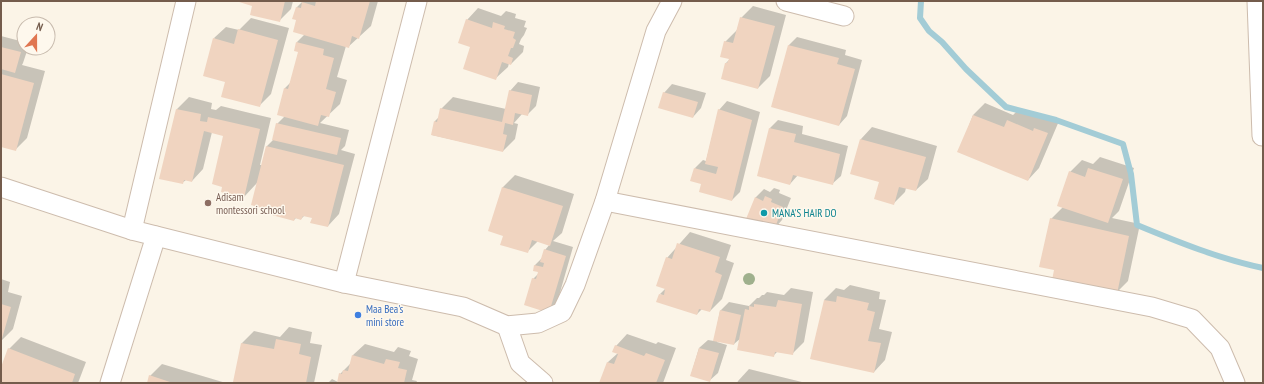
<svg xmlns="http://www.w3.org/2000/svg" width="1264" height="384" font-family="'PT Sans Narrow',sans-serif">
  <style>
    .shadow { fill: #0003 }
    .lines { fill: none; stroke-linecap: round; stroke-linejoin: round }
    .stream { stroke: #a3ccd6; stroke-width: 6 }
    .building { fill: #f0d4c0 }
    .minor-casing { stroke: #cdbcad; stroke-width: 21 }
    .minor { stroke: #fff; stroke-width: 19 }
    .tree { fill: #9fb08d }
    .education-dot { fill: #8d6e63; stroke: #fef8ed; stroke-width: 1.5 }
    .culture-dot { fill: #0f9aa8; stroke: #fef8ed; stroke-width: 1.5 }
    .shop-dot { fill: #3f7fe0; stroke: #fef8ed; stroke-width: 1.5 }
    .labels { text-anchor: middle; stroke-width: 3; stroke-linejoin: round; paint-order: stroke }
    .education-label { font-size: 11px; fill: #785e54; stroke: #fef8ed; text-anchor: start }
    .culture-label { font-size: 11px; fill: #0d838f; stroke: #fef8ed; text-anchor: start }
    .shop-label { font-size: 11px; fill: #366cbe; stroke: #fef8ed; text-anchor: start }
  </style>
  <rect width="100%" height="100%" fill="#fbf4e7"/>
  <g class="shadow">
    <polygon points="238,1 293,1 291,9 279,21 253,5"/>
    <polygon points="303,1 378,1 371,26 348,47 346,46 337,77 347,80 340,104 320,123 349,130 345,146 341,150 355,154 339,214 328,226 313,217 305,215 301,219 296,218 294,220 271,209 257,183 244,197 225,135 212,132 203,169 192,181 186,180 182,183 161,178 177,109 189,97 212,103 211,109 216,110 221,106 271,118 260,165 262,165 267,146 273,140 277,124 285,116 278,114 285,88 291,82 299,51 297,42 305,34 298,20 297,7"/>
    <polygon points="753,6 786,15 770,76 758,88 726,63 730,59 725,42 737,30 741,18"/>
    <polygon points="478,8 501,16 506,11 516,14 515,18 526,21 524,27 527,28 524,35 521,39 519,44 524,46 523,52 511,64 509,63 508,67 496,78 471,46 467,20"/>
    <polygon points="251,18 289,28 271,94 259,106 214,38 226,27 239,30"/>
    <polygon points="1,36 24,42 24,48 28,48 23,63 22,65 45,71 27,138 15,150 1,146"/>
    <polygon points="797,37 846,50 845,55 862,60 847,116 839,125 772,106 789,45"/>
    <polygon points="518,82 540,87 536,106 527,115 522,114 514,123 518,124 515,139 503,151 432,135 435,121 439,117 441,109 453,97 506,109 510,91"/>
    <polygon points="672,84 706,93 701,108 693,117 664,93"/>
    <polygon points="727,101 760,112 740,192 732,200 702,184 695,168 703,160 706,161 719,110"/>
    <polygon points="985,103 1013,115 1019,109 1044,119 1047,116 1059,121 1039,168 1028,180 959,152 973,115"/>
    <polygon points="778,120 803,126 802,134 848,146 841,176 832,184 798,175 790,184 770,128"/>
    <polygon points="872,127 937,146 928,179 916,190 906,188 905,192 893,204 881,182 851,173 861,139"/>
    <polygon points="1100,157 1134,168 1119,211 1112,218 1140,224 1128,281 1116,293 1056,269 1051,219 1063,207 1070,172 1082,160 1093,164"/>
    <polygon points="515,175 574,194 562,233 553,241 573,247 557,303 549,312 533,279 540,272 534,270 535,265 542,258 545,250 550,244 538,241 527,252 505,236 489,230 503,187"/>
    <polygon points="774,188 780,190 779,193 791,198 782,220 774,229 755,198 764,189 770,192"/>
    <polygon points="690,232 731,245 726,260 734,263 722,299 710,311 702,309 697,314 660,294 666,288 667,258"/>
    <polygon points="1,279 10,282 8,292 22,296 13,329 1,341"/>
    <polygon points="850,285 880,292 879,299 886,300 879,329 892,332 885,360 874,372 824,300 836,288 844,290"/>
    <polygon points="791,288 813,292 804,342 792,354 778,351 773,356 741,338 734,344 717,341 717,342 727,345 718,373 709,381 691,375 699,348 708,340 714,341 720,311 729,302 749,306 757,298 759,298 762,295 764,295 767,292 784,295"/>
    <polygon points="289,327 312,332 310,343 322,345 314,383 244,383 234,381 242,343 254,331 280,337"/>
    <polygon points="627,334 656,344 658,342 676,348 663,383 600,383 608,362 618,353 616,346"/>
    <polygon points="21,337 86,362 78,383 1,383 1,370 9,349"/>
    <polygon points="365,344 394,352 398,347 411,351 409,356 418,359 412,380 417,381 416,383 328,383 332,379 338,382 340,374 351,363 353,355"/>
    <polygon points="162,364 226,383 148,383 150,376"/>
    <polygon points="749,369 802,382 802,383 737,383 738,381"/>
  </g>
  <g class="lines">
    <path class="stream" d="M921 1 920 18 929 31 942 42 966 69 1006 107 1056 120 1123 144 1131 174 1137 225C1178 242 1220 259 1263 268"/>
  </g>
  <g class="building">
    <polygon points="236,1 285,1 280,22 250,15 252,6"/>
    <polygon points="316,1 370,1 359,39 352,36 349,48 293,32 296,20 292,19 296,7 301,8 302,2 315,6"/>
    <polygon points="740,17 775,26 758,89 721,79 725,63 727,63 729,59 720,57 724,41 733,43"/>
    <polygon points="466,19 492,28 493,22 505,26 504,29 515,32 513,38 516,40 513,48 511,48 508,56 513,58 511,65 502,62 496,80 463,69 470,47 458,43"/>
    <polygon points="238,29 278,40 260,107 221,97 225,82 203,76 213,38 234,44"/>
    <polygon points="296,42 324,49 323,55 334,58 326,89 336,92 329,117 321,115 318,126 277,115 284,88 288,89 298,52 294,51"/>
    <polygon points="788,45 839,58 837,64 855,69 839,126 771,107"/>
    <polygon points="1,47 21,52 15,73 1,69"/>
    <polygon points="1,74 34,83 16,151 1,147"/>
    <polygon points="509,90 532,95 528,116 515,113 513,125 505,123 503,134 507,135 503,152 431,135 434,121 437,122 440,108 502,122"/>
    <polygon points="663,92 698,102 693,118 658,108"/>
    <polygon points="176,109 201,114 200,121 207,122 208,117 260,129 244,198 221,192 222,187 212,184 223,136 204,131 192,182 184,180 183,184 159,179"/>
    <polygon points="718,109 752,120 732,201 699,192 701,184 690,181 694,168 716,174 718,167 705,164"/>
    <polygon points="973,115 1004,127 1007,120 1033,131 1034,128 1048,133 1028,181 957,152"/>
    <polygon points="276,123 341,138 337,155 272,140"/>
    <polygon points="769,128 796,134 794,142 840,154 833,185 793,175 790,185 757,176"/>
    <polygon points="860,139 926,157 916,191 899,187 894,205 874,199 879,182 850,174"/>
    <polygon points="266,146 344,165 328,227 310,223 312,218 303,216 301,220 295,218 294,221 268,214 269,210 251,205"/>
    <polygon points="1088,168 1123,179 1108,223 1057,206 1069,171 1085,177"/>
    <polygon points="502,187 563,206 550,246 532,240 528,253 500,245 503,236 488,231"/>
    <polygon points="765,196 772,199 771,202 783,207 774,230 746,219 755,197 763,201"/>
    <polygon points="1050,218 1129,236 1117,294 1052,280 1054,270 1039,267"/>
    <polygon points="677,243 720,257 715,272 722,275 710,312 699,309 697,315 656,302 659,294 664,295 665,289 656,286 666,257 672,259"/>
    <polygon points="544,249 566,256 549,313 524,305 532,278 536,279 538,272 533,271 534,265 543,267 544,263 540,262"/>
    <polygon points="837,296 869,303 867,310 875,312 868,341 881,343 874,373 810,359 824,300 836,302"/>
    <polygon points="778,300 802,304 793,355 775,352 774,357 737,350 745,309 749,310 749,306 754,307 754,304 776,307"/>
    <polygon points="1,304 11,307 1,342"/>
    <polygon points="720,310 741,315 734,345 713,341"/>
    <polygon points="276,339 301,344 299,354 311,357 306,383 239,383 233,382 241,343 274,349"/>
    <polygon points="615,345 644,356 646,353 665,360 656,383 599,383 607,362 614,364 618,354 612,352"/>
    <polygon points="8,348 75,374 72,383 1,383 1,367"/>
    <polygon points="699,348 719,353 710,382 690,376"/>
    <polygon points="352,355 384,364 386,359 400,362 398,368 407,370 404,383 337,383 339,373 342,374 343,370 348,371"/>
    <polygon points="149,375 173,383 147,383"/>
  </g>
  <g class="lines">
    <g class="minor-casing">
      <g id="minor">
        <polyline points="786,1 844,16"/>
        <polyline points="1257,1 1262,136"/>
        <polyline points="1,187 132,230 344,283 463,307 507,326 538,323 562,312 575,285 605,201 656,31 672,1"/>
        <polyline points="605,201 1152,307 1192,319 1220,348 1235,383"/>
        <polyline points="132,230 186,1"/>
        <polyline points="344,283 417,1"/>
        <polyline points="507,326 520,363 543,383"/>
        <polyline points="110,383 156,236"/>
      </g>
    </g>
    <use href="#minor" class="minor"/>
  </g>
  <circle class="tree" cx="749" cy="279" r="6"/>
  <circle class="education-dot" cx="208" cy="203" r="4"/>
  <circle class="culture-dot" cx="764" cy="213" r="4"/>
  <circle class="shop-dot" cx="358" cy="315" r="4"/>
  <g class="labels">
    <g class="education-label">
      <text x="216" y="201">Adisam<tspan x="216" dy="13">montessori school</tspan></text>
    </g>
    <g class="culture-label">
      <text x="772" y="217">MANA'S HAIR DO</text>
    </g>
    <g class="shop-label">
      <text x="366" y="313">Maa Bea's<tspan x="366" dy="13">mini store</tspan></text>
    </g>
  </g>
  <rect width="1264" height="384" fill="none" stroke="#745c4c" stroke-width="4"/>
  <g transform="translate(36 36) rotate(21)"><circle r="19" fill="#fef8ed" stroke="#c7baad"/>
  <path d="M0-3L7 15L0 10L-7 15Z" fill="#e07651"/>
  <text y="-6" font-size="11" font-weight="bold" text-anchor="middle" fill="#745c4c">N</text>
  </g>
</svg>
